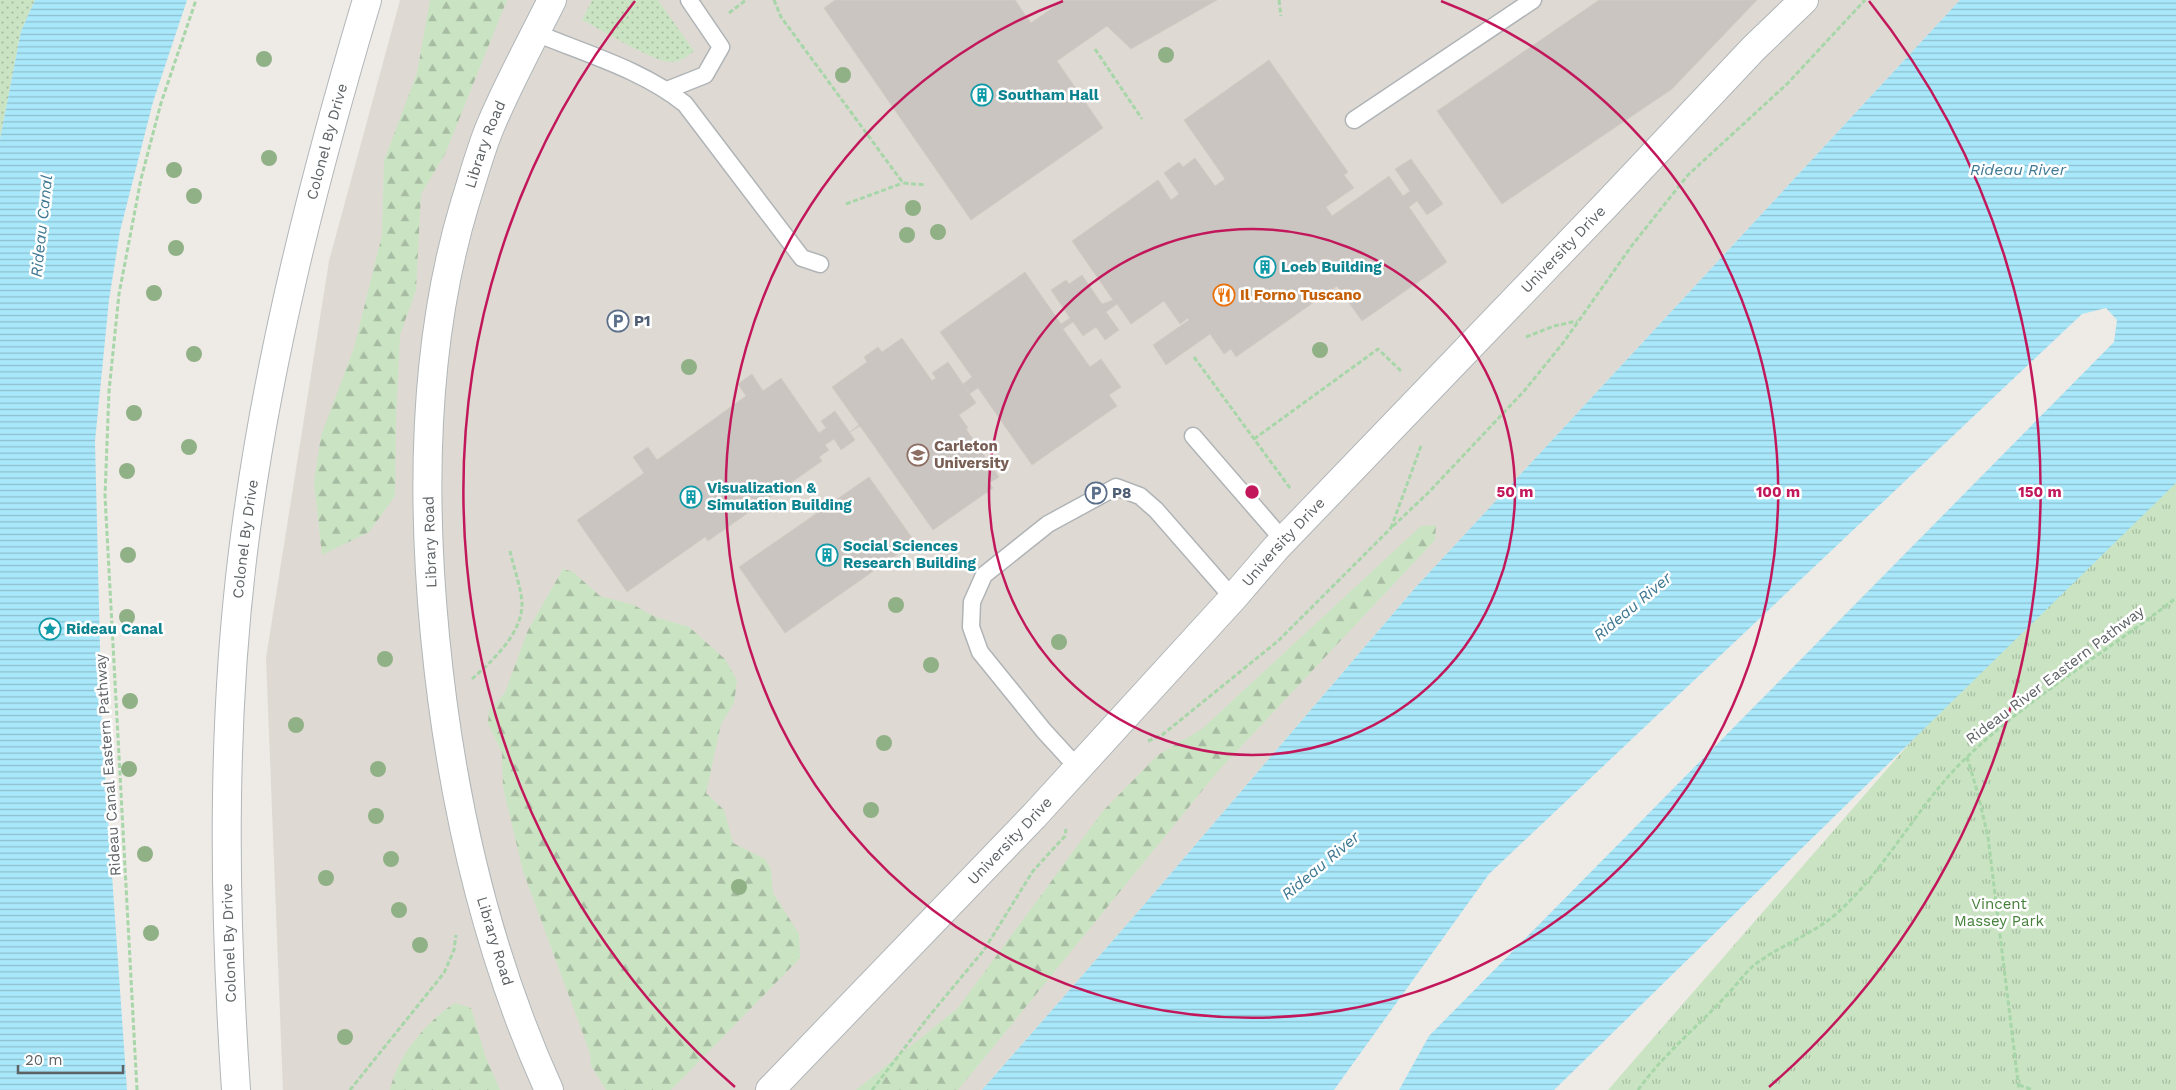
<svg xmlns="http://www.w3.org/2000/svg" width="2176" height="1090" font-family="'Work Sans',sans-serif">
  <style>
    .education { fill: #dedad3 }
    .grass { fill: url(#grass-dots) }
    .forest { fill: url(#forest-firs) }
    .park { fill: url(#park-tufts) }
    .water { fill: url(#water-rules) }
    .building { fill: #cac5c1; stroke: #d3cbc4 }
    .lines { fill: none; stroke-linecap: round; stroke-linejoin: round }
    .lane-casing { stroke: #b0b4b7; stroke-width: 19 }
    .secondary-casing { stroke: #b1b6b9; stroke-width: 30 }
    .path { stroke: #a7d6a9; stroke-width: 3; stroke-dasharray: 5 2.5; stroke-linecap: butt }
    .lane { stroke: #fff; stroke-width: 16 }
    .secondary { stroke: #fff; stroke-width: 28 }
    .tree { fill: #90b086 }
    .ring { fill: none; stroke: #c2185b; stroke-width: 2.5 }
    .labels { text-anchor: middle; stroke-width: 5; stroke-linejoin: round; paint-order: stroke }
    .culture-label { font-size: 15px; font-weight: bold; fill: #0d838f; stroke: #fff; text-anchor: start }
    .street-label { font-size: 15px; fill: #5d6265; stroke: #fff }
    .food-label { font-size: 15px; font-weight: bold; fill: #c56008; stroke: #fff; text-anchor: start }
    .service-label { font-size: 15px; font-weight: bold; fill: #4e5e75; stroke: #fff; text-anchor: start }
    .education-label { font-size: 15px; font-weight: bold; fill: #785e54; stroke: #fff; text-anchor: start }
    .park-label { font-size: 15px; fill: #448039; stroke: #fff }
    .water-label { font-size: 16px; font-style: italic; fill: #3e7892; stroke: #fff }
    .centre { fill: #c2185b; stroke: #fff; stroke-width: 2.5 }
    .ring-label { font-size: 15px; text-anchor: middle; font-weight: bold; fill: #c2185b; stroke: #fff; stroke-width: 5; stroke-linejoin: round; paint-order: stroke }
  </style>
  <defs>
    <pattern id="grass-dots" width="8" height="8" patternUnits="userSpaceOnUse" patternTransform="scale(1.25)"><rect width="8" height="8" fill="#cae4c3"/><path d="M2 2h.1M6 6h.1" fill="none" stroke="#a7bca2" stroke-width="1.8" stroke-linecap="round"/></pattern>
    <pattern id="forest-firs" width="22" height="20" patternUnits="userSpaceOnUse" patternTransform="scale(1.25)"><rect width="22" height="20" fill="#cae4c3"/><path d="M5 1l3.5 6h-7zM16 11l3.5 6h-7z" fill="#a7bca2"/></pattern>
    <pattern id="park-tufts" width="24" height="20" patternUnits="userSpaceOnUse" patternTransform="scale(1.25)"><rect width="24" height="20" fill="#cae4c3"/><path d="M3 7l-1-3M5 7V3M7 7l1-3M15 17l-1-3M17 17v-4M19 17l1-3" fill="none" stroke="#a7bca2"/></pattern>
    <pattern id="water-rules" width="6" height="5" patternUnits="userSpaceOnUse" patternTransform="scale(1.25)"><rect width="6" height="5" fill="#a9e8fa"/><path d="M0 2.5h6" fill="none" stroke="#8dbfce"/></pattern>
  </defs>
  <rect width="100%" height="100%" fill="#eeeae5"/>
  <polygon class="education" points="400,0 1960,0 1415,588 1143,906 982,1090 283,1090 266,658 329,261"/>
  <g class="grass">
    <polygon points="0,0 35,0 21,31 0,139"/>
    <path d="M592 0H658L694 51C686 57 679 63 669 62 655 62 598 28 582 20Z"/>
  </g>
  <g class="forest">
    <polygon points="430,0 507,0 445,154 421,194 416,290 400,335 396,419 395,496 369,532 322,555 314,482 321,436 354,348 382,235 384,161 417,73"/>
    <polygon points="1436,525 1435,540 1219,770 958,1090 856,1090 958,1008 1103,811 1158,755 1202,729 1421,526"/>
    <polygon points="563,569 573,572 600,596 634,605 655,617 689,627 725,659 737,680 734,703 721,724 706,793 724,810 733,843 765,859 771,870 773,893 799,934 800,958 671,1090 606,1090 591,1065 590,1053 523,871 503,787 502,753 488,723 489,710 505,693 528,630"/>
    <path d="M455 1003 471 1008 485 1055 500 1090H390C398 1055 426 1022 455 1003Z"/>
  </g>
  <polygon class="park" points="2176,481 2176,1090 1608,1090 1928,722"/>
  <g class="water">
    <polygon points="35,0 187,0 153,102 120,231 109,300 95,441 102,732 127,1090 0,1090 0,139 21,31"/>
    <polygon points="1960,0 2176,0 2176,483 1554,1090 1399,1090 1429,1036 2114,342 2117,320 2106,308 2082,314 1489,874 1334,1090 982,1090 1143,906 1415,588"/>
  </g>
  <g class="building">
    <polygon points="835,0 1015,0 1031,23 1064,0 1217,0 1131,49 1107,26 1057,61 1103,128 971,220 824,8"/>
    <polygon points="1599,0 1757,0 1672,89 1502,204 1437,111"/>
    <polygon points="1269,60 1348,172 1344,175 1354,188 1326,207 1332,216 1389,176 1403,196 1410,191 1395,169 1411,159 1443,204 1427,215 1417,201 1409,207 1447,262 1362,321 1337,286 1236,357 1231,349 1224,354 1210,334 1166,365 1153,345 1189,320 1188,318 1180,324 1164,301 1131,324 1117,304 1106,312 1119,330 1105,340 1096,327 1083,336 1073,322 1063,329 1090,367 1101,359 1121,387 1109,395 1117,406 1032,465 978,388 969,394 963,384 972,377 940,332 1025,272 1061,324 1070,318 1051,290 1066,280 1069,284 1082,275 1102,304 1113,300 1072,241 1158,180 1171,200 1179,194 1164,173 1179,162 1183,167 1195,158 1215,186 1225,179 1184,120"/>
    <polygon points="902,338 932,381 936,378 932,373 948,362 976,403 959,415 968,428 966,429 999,477 989,483 993,488 933,530 860,426 850,432 859,425 832,387 867,362 864,357 878,347 882,352"/>
    <polygon points="752,374 763,391 781,378 819,433 826,428 821,421 835,411 855,440 841,450 834,439 825,445 829,450 819,457 822,461 708,541 705,537 627,592 577,520 644,473 633,457 648,447 657,460 746,396 738,384"/>
    <polygon points="869,477 915,542 785,633 739,567"/>
  </g>
  <g class="lines">
    <g class="lane-casing">
      <g id="lane">
        <path d="M536 33C586 54 643 70 685 104L802 258 820 264"/>
        <polyline points="667,90 705,75 721,47 689,0"/>
        <polyline points="1354,120 1533,0"/>
        <polyline points="1193,436 1284,541"/>
        <polyline points="1077,767 1044,731 980,652 971,627 972,602 984,575 1048,524 1116,487 1140,496 1156,510 1233,598"/>
      </g>
    </g>
    <g class="secondary-casing">
      <g id="secondary">
        <path id="s1" d="M236 1090C224 911 221 730 243 552 266 365 313 181 367 0"/>
        <path id="s2" d="M549 1090C484 947 450 792 435 636 421 492 423 342 465 203 473 178 480 151 490 127 508 84 531 42 552 0"/>
        <path id="s3" d="M770 1090 1034 816 1233 598 1276 548 1605 206 1754 48 1804 0"/>
      </g>
    </g>
    <g class="path">
      <polyline points="774,0 781,17 903,183 926,185"/>
      <polyline points="1279,0 1281,16"/>
      <polyline points="729,13 746,0"/>
      <polyline points="1095,49 1142,119"/>
      <polyline points="846,204 903,183"/>
      <polyline points="1526,337 1554,326 1577,321"/>
      <polyline points="1194,357 1290,488"/>
      <polyline points="1254,439 1378,349 1401,371"/>
      <polyline points="1421,446 1391,528 1428,493 1525,390 1563,343 1633,244 1688,175 1788,83 1865,0"/>
      <path d="M472 679C492 661 522 634 522 604 522 591 513 565 510 551"/>
      <polyline points="1148,741 1162,735 1278,641 1391,528"/>
      <polyline points="1967,757 1978,794 1988,837 2019,1090"/>
      <polyline points="2019,1085 2033,1090"/>
      <polyline points="137,1090 105,496 109,391 119,294 141,179 161,103 196,0"/>
      <polyline points="350,1090 444,973 454,950 456,935"/>
      <polyline points="872,1090 930,1015 984,950 1033,871 1065,836 1066,829"/>
      <path d="M1638 1090C1663 1055 1696 1028 1725 997 1735 987 1743 975 1753 966 1778 946 1812 935 1836 914 1887 869 1917 805 1966 758 2028 698 2108 651 2176 598"/>
    </g>
    <use href="#lane" class="lane"/>
    <use href="#secondary" class="secondary"/>
  </g>
  <g class="tree">
    <circle cx="1166" cy="55" r="8"/>
    <circle cx="264" cy="59" r="8"/>
    <circle cx="843" cy="75" r="8"/>
    <circle cx="269" cy="158" r="8"/>
    <circle cx="174" cy="170" r="8"/>
    <circle cx="194" cy="196" r="8"/>
    <circle cx="913" cy="208" r="8"/>
    <circle cx="938" cy="232" r="8"/>
    <circle cx="907" cy="235" r="8"/>
    <circle cx="176" cy="248" r="8"/>
    <circle cx="154" cy="293" r="8"/>
    <circle cx="1320" cy="350" r="8"/>
    <circle cx="194" cy="354" r="8"/>
    <circle cx="689" cy="367" r="8"/>
    <circle cx="134" cy="413" r="8"/>
    <circle cx="189" cy="447" r="8"/>
    <circle cx="127" cy="471" r="8"/>
    <circle cx="128" cy="555" r="8"/>
    <circle cx="896" cy="605" r="8"/>
    <circle cx="127" cy="617" r="8"/>
    <circle cx="1059" cy="642" r="8"/>
    <circle cx="385" cy="659" r="8"/>
    <circle cx="931" cy="665" r="8"/>
    <circle cx="130" cy="701" r="8"/>
    <circle cx="296" cy="725" r="8"/>
    <circle cx="884" cy="743" r="8"/>
    <circle cx="129" cy="769" r="8"/>
    <circle cx="378" cy="769" r="8"/>
    <circle cx="871" cy="810" r="8"/>
    <circle cx="376" cy="816" r="8"/>
    <circle cx="145" cy="854" r="8"/>
    <circle cx="391" cy="859" r="8"/>
    <circle cx="326" cy="878" r="8"/>
    <circle cx="739" cy="887" r="8"/>
    <circle cx="399" cy="910" r="8"/>
    <circle cx="151" cy="933" r="8"/>
    <circle cx="420" cy="945" r="8"/>
    <circle cx="345" cy="1037" r="8"/>
  </g>
  <g class="ring">
    <circle cx="1252" cy="492" r="263"/>
    <path d="M1441 1A526 526 0 1 1 1063 1"/>
    <path d="M735 1087A788 788 0 0 1 635 1M1869 1A788 788 0 0 1 1769 1087"/>
  </g>
  <defs>
    <g id="building-ring" transform="scale(1.125)"><circle r="9.5" fill="#fff" stroke="#0f9aa8" stroke-width="1.5"/><path d="M-4-6H4V6H1V3H-1V6H-4ZM-2.5-4.3h1.7v1.8h-1.7ZM.8-4.3h1.7v1.8H.8ZM-2.5-1h1.7V.8h-1.7ZM.8-1h1.7V.8H.8Z" fill="#0f9aa8"/></g>
    <g id="restaurant-ring" transform="scale(1.125)"><circle r="9.5" fill="#fff" stroke="#e8710a" stroke-width="1.5"/><path d="M-5-6h1v4h1v-4h1v4h1v-4h1v5L-1.5 .5V6h-2V.5L-5-1ZM5-6V6H3V1.5H1.5Q1.5-4 5-6Z" fill="#e8710a"/></g>
    <g id="parking-ring" transform="scale(1.125)"><circle r="9.5" fill="#fff" stroke="#5c6f8a" stroke-width="1.5"/><path d="M-3.5-5.5H1a3.5 3.5 0 0 1 0 7H-1V5.5H-3.5ZM-1-3.4V-.6H.8a1.4 1.4 0 0 0 0-2.8Z" fill="#5c6f8a"/></g>
    <g id="university-ring" transform="scale(1.125)"><circle r="9.5" fill="#fff" stroke="#8d6e63" stroke-width="1.5"/><path d="M0-5L7-2L0 1L-7-2ZM-4 1L0 2.5L4 1V4Q0 6-4 4Z" fill="#8d6e63"/></g>
    <g id="sight-ring" transform="scale(1.125)"><circle r="9.5" fill="#fff" stroke="#0f9aa8" stroke-width="1.5"/><path d="M0-6L1.8-2.2L6-1.7L2.9 1.2L3.7 5.4L0 3.3L-3.7 5.4L-2.9 1.2L-6-1.7L-1.8-2.2Z" fill="#0f9aa8"/></g>
  </defs>
  <g fill-rule="evenodd">
    <use href="#building-ring" x="982" y="95"/>
    <use href="#building-ring" x="1265" y="267"/>
    <use href="#restaurant-ring" x="1224" y="295"/>
    <use href="#parking-ring" x="618" y="321"/>
    <use href="#university-ring" x="918" y="455"/>
    <use href="#parking-ring" x="1096" y="493"/>
    <use href="#building-ring" x="691" y="497"/>
    <use href="#building-ring" x="827" y="555"/>
    <use href="#sight-ring" x="50" y="629"/>
  </g>
  <g class="labels">
    <g class="culture-label">
      <text x="998" y="100">Southam Hall</text>
      <text x="1281" y="272">Loeb Building</text>
      <text x="707" y="493">Visualization &amp;<tspan x="707" dy="17">Simulation Building</tspan></text>
      <text x="843" y="551">Social Sciences<tspan x="843" dy="17">Research Building</tspan></text>
      <text x="66" y="634">Rideau Canal</text>
    </g>
    <g class="street-label">
      <text dy="5" stroke="none"><textPath href="#s1" startOffset="958">Colonel By Drive</textPath></text>
      <text dy="5" stroke="none"><textPath href="#s2" startOffset="969">Library Road</textPath></text>
      <text dy="5" stroke="none"><textPath href="#s3" startOffset="1156">University Drive</textPath></text>
      <text dy="5" stroke="none"><textPath href="#s1" startOffset="552">Colonel By Drive</textPath></text>
      <text transform="translate(430 542) rotate(-92)" y="5">Library Road</text>
      <text dy="5" stroke="none"><textPath href="#s3" startOffset="751">University Drive</textPath></text>
      <text transform="translate(2055 675) rotate(-37)" y="5">Rideau River Eastern Pathway</text>
      <text transform="translate(108 765) rotate(-94)" y="5">Rideau Canal Eastern Pathway</text>
      <text dy="5" stroke="none"><textPath href="#s3" startOffset="346">University Drive</textPath></text>
      <text transform="translate(495 941) rotate(73)" y="5">Library Road</text>
      <text transform="translate(229 943) rotate(-92)" y="5">Colonel By Drive</text>
    </g>
    <g class="food-label">
      <text x="1240" y="300">Il Forno Tuscano</text>
    </g>
    <g class="service-label">
      <text x="634" y="326">P1</text>
      <text x="1112" y="498">P8</text>
    </g>
    <g class="education-label">
      <text x="934" y="451">Carleton<tspan x="934" dy="17">University</tspan></text>
    </g>
    <g class="park-label">
      <text x="1999" y="909">Vincent<tspan x="1999" dy="17">Massey Park</tspan></text>
    </g>
    <g class="water-label">
      <text x="2018" y="175">Rideau River</text>
      <text transform="translate(41 226) rotate(-84)" y="6">Rideau Canal</text>
      <text transform="translate(1632 606) rotate(-40)" y="6">Rideau River</text>
      <text transform="translate(1320 865) rotate(-40)" y="6">Rideau River</text>
    </g>
  </g>
  <circle cx="1252" cy="492" r="8" class="centre"/>
  <g class="ring-label">
    <text x="1515" y="497">50 m</text>
    <text x="1778" y="497">100 m</text>
    <text x="2040" y="497">150 m</text>
  </g>
  <path d="M18 1065v8h105v-8" fill="none" stroke="#5d6265" stroke-width="2.5"/>
  <text x="25" y="1065" font-size="15" fill="#5d6265" stroke="#ffffff" stroke-width="4" paint-order="stroke">20 m</text>
</svg>
